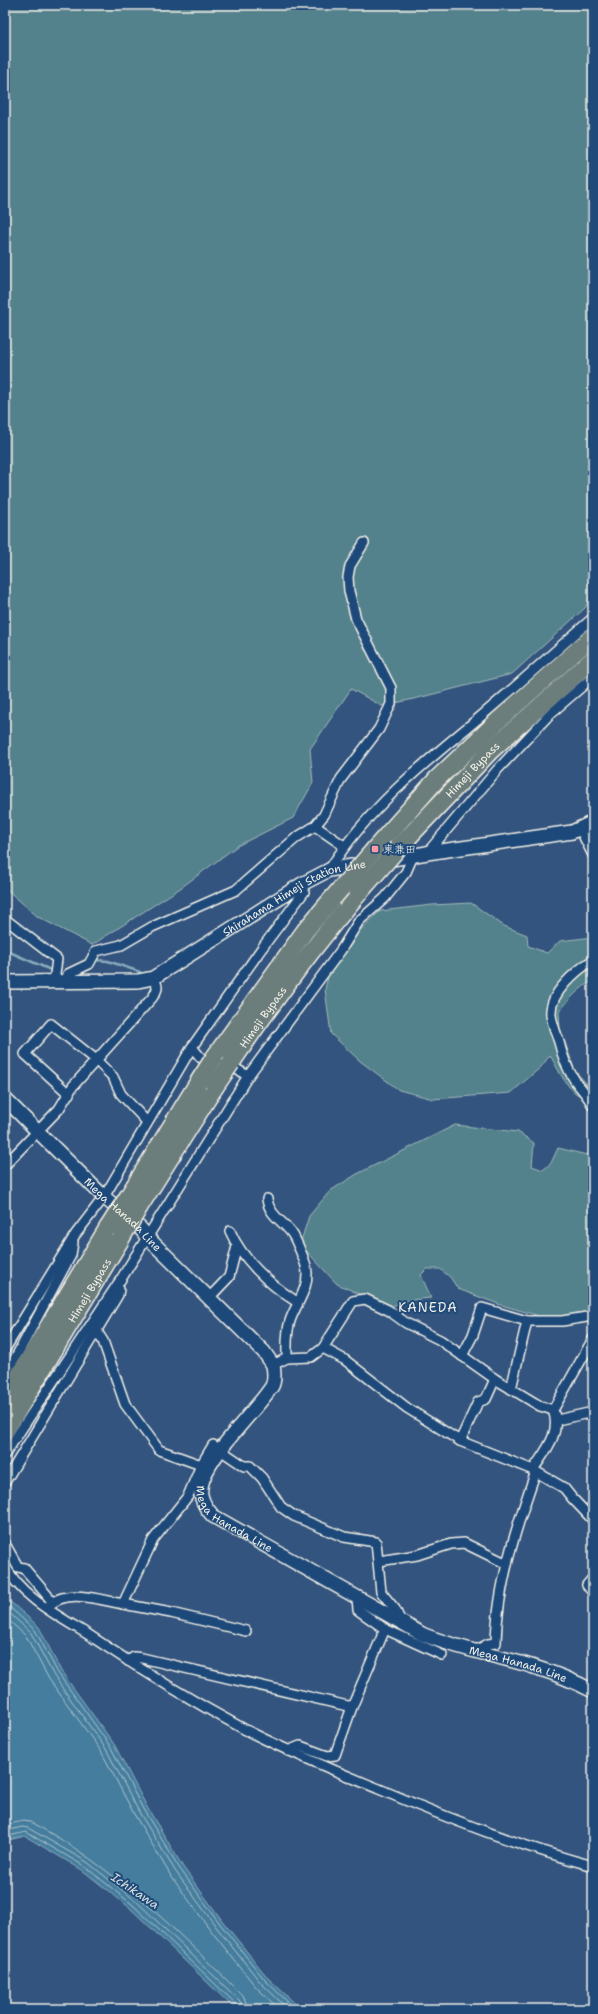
<svg xmlns="http://www.w3.org/2000/svg" width="598" height="2014" font-family="'Shantell Sans','Klee One',sans-serif">
  <style>
    .green { fill: #53828c; stroke: #a4baba }
    .water { fill: #447d9e; stroke: #8aabbc }
    .lines { fill: none; stroke-linecap: round; stroke-linejoin: round }
    .shore { stroke: #aec3ca; stroke-width: 1 }
    .stream { stroke: #8aabbc; stroke-width: 2.5 }
    .minor-tunnel { stroke: #506c8e; stroke-width: 9; stroke-dasharray: 9 4.5; stroke-linecap: butt }
    .minor-casing { stroke: #f4f1e8; stroke-width: 12 }
    .secondary-casing { stroke: #f4f1e8; stroke-width: 16 }
    .motorway-casing { stroke: #f4f1e8; stroke-width: 20 }
    .minor { stroke: #1f4a7a; stroke-width: 9 }
    .secondary { stroke: #1f4a7a; stroke-width: 13 }
    .motorway { stroke: #6c7e7c; stroke-width: 17 }
    .motorway-bridge-casing { stroke: #f4f1e8; stroke-width: 20; stroke-linecap: butt }
    .motorway-bridge { stroke: #6c7e7c; stroke-width: 17 }
    .poi-dot { fill: #ff9aa2; stroke: #1f4a7a; stroke-width: 1.5 }
    .labels { text-anchor: middle; stroke-width: 4; stroke-linejoin: round; paint-order: stroke }
    .street-label { font-size: 11px; fill: #f4f1e8; stroke: #1f4a7a }
    .poi-label { font-size: 11px; fill: #f4f1e8; stroke: #1f4a7a; text-anchor: start }
    .water-label { font-size: 12px; font-style: italic; fill: #dae0dd; stroke: #1f4a7a }
    .quarter-label { font-size: 13px; letter-spacing: 1px; fill: #f4f1e8; stroke: #1f4a7a }
  </style>
  <rect width="100%" height="100%" fill="#33547e"/>
  <filter id="ink" filterUnits="userSpaceOnUse"><feTurbulence type="fractalNoise" baseFrequency=".025" numOctaves="2"/><feDisplacementMap in="SourceGraphic" scale="8" xChannelSelector="R" yChannelSelector="G"/><feConvolveMatrix kernelMatrix="1 2 1 2 8 2 1 2 1" color-interpolation-filters="sRGB"/></filter>
  <g filter="url(#ink)">
    <g class="green">
      <polygon points="5,5 593,5 593,588 586,607 512,674 418,698 382,706 351,689 310,749 313,783 293,818 237,846 182,887 92,945 38,917 5,888"/>
      <path d="M471 903 504 926 527 935 528 946 547 953 560 941 593 937V981C579 987 569 1000 559 1012L560 1028 575 1071 587 1084 593 1087V1098C571 1101 560 1072 550 1055L541 1067 511 1093 433 1099 399 1090 360 1061 331 1034 325 989 329 973 348 942 380 911 432 905Z"/>
      <polygon points="455,1125 518,1132 534,1143 532,1166 543,1170 551,1163 558,1148 587,1155 593,1148 593,1311 571,1316 543,1317 501,1305 458,1289 450,1277 440,1269 427,1269 421,1275 431,1298 410,1300 389,1307 337,1284 300,1244 309,1216 330,1191 357,1174"/>
    </g>
    <polygon class="water" points="5,1597 39,1627 61,1671 114,1744 147,1807 183,1867 224,1923 268,1978 301,2009 235,2009 130,1908 82,1870 25,1836 5,1841"/>
    <g class="lines">
      <g class="shore">
        <polyline points="5,1603 35,1630 58,1673 110,1746 143,1809 180,1869 221,1925 265,1980 295,2009"/>
        <polyline points="5,1609 31,1633 54,1676 106,1749 139,1812 176,1872 217,1928 261,1983 288,2009"/>
        <polyline points="5,1617 26,1636 49,1679 101,1751 134,1814 171,1876 212,1932 256,1987 279,2009"/>
        <path d="M5 1825 23 1821 30 1822C114 1865 178 1933 244 1997L248 2009"/>
        <polyline points="5,1831 22,1827 28,1828 87,1862 136,1901 240,2001 242,2009"/>
        <polyline points="5,1837 26,1832 84,1866 133,1905 236,2004 237,2009"/>
      </g>
      <g class="stream">
        <polyline points="5,950 53,971"/>
        <polyline points="94,960 108,961 140,972"/>
      </g>
      <polyline class="minor-tunnel" points="5,1351 22,1361"/>
      <g class="minor-casing">
        <g id="minor">
          <polyline points="315,826 344,846"/>
          <polyline points="580,829 593,855"/>
          <polyline points="427,853 498,769 551,713 593,677"/>
          <path d="M329 870C367 809 424 763 479 718 518 685 555 651 593 618"/>
          <polyline points="5,919 57,959 54,982"/>
          <path d="M593 960C577 970 549 993 551 1015 552 1023 556 1033 559 1042 562 1055 566 1067 574 1079 580 1088 588 1095 593 1106"/>
          <polyline points="66,981 68,974 89,964 96,951 121,945 152,927 236,890 296,838 315,826 324,815 341,779 379,729 391,704 391,688 356,619 349,591 348,577 350,566 364,543"/>
          <polyline points="192,1047 201,1058 238,1070 248,1076"/>
          <polyline points="69,1094 25,1054 51,1024 95,1059 113,1077 121,1094 147,1122"/>
          <path d="M5 1165 59 1109 73 1086 152 998C158 990 159 986 153 978"/>
          <path d="M267 1199C269 1216 285 1222 293 1235 297 1242 304 1259 306 1266 311 1287 296 1303 290 1321 286 1333 287 1345 287 1358"/>
          <path d="M230 1231C242 1259 269 1284 294 1300"/>
          <polyline points="209,1298 229,1277 237,1246"/>
          <polyline points="96,1330 103,1341 125,1404 159,1450 201,1465"/>
          <polyline points="323,1348 345,1360 407,1408 460,1441 533,1470 564,1488 572,1498 593,1520"/>
          <polyline points="5,1349 75,1235 104,1197 192,1047 262,948 304,892 302,884"/>
          <polyline points="462,1356 473,1335 482,1308 527,1321 562,1321 593,1316"/>
          <polyline points="273,1365 287,1358 311,1357 323,1348 353,1301 365,1299 388,1310 406,1323 440,1340 495,1379 540,1406 553,1410"/>
          <polyline points="5,1377 71,1255 73,1242"/>
          <polyline points="511,1389 527,1321"/>
          <polyline points="557,1420 593,1412"/>
          <polyline points="460,1441 478,1402 486,1399 495,1379"/>
          <polyline points="5,1454 123,1276 248,1076 341,950 359,921 385,898 406,872 413,856"/>
          <polyline points="5,1482 118,1295 119,1289"/>
          <polyline points="5,1544 18,1567 24,1568 52,1601"/>
          <polyline points="379,1561 417,1555 451,1544 464,1543 507,1564"/>
          <path d="M5 1565C19 1597 64 1619 92 1637 141 1670 192 1701 244 1729 288 1752 333 1770 379 1789 449 1819 519 1846 593 1866"/>
          <polyline points="593,1578 587,1585 593,1593"/>
          <polyline points="123,1604 171,1613 246,1631"/>
          <path d="M47 1608C64 1587 99 1600 123 1604L153 1540 188 1496 201 1465 213 1445 244 1466H250L262 1478 281 1507 294 1516 344 1537 376 1542 381 1592 395 1609 401 1622"/>
          <polyline points="385,1629 442,1655"/>
          <path d="M475 1651 488 1644 496 1643C497 1586 516 1528 535 1474L533 1470C545 1451 562 1433 553 1410L593 1339"/>
          <polyline points="128,1661 134,1657 142,1658 352,1707"/>
          <polyline points="288,1751 300,1746 327,1756 335,1755 352,1707 385,1629 358,1610 357,1596"/>
        </g>
      </g>
      <g class="secondary-casing">
        <g id="secondary">
          <path id="s1" d="M5 982 138 981 153 978 302 884 329 870 427 853 572 832 593 822"/>
          <path id="s2" d="M5 1099 104 1197 141 1229 147 1237 264 1352 273 1365C274 1371 275 1380 272 1386 257 1411 196 1465 201 1495 203 1504 207 1509 213 1516L422 1634C457 1649 496 1655 534 1667 554 1673 574 1681 593 1691"/>
        </g>
      </g>
      <g class="motorway-casing">
        <g id="motorway">
          <path id="s3" d="M398 848 490 751 593 659"/>
          <polyline points="374,850 437,779 500,719 593,636"/>
          <polyline points="214,1058 305,931 332,899"/>
          <path id="s4" d="M231 1063C270 1005 312 948 357 895"/>
          <polyline points="128,1197 198,1083"/>
          <polyline points="139,1207 214,1088"/>
          <polyline points="5,1399 108,1228"/>
          <path id="s5" d="M5 1431 120 1240"/>
        </g>
      </g>
      <use href="#minor" class="minor"/>
      <use href="#secondary" class="secondary"/>
      <use href="#motorway" class="motorway"/>
      <g class="motorway-bridge-casing">
        <g id="motorway-bridge">
          <polyline points="357,895 398,848"/>
          <polyline points="332,899 374,850"/>
          <polyline points="198,1083 214,1058"/>
          <polyline points="214,1088 231,1063"/>
          <polyline points="108,1228 128,1197"/>
          <polyline points="120,1240 139,1207"/>
        </g>
      </g>
      <use href="#motorway-bridge" class="motorway-bridge"/>
    </g>
  </g>
  <rect class="poi-dot" x="371" y="845" width="8" height="8" rx="2"/>
  <g class="labels">
    <g class="street-label">
      <text dy="4" stroke="none"><textPath href="#s3" startOffset="108">Himeji Bypass</textPath></text>
      <text dy="4" stroke="none"><textPath href="#s1" startOffset="312">Shirahama Himeji Station Line</textPath></text>
      <text dy="4" stroke="none"><textPath href="#s4" startOffset="56">Himeji Bypass</textPath></text>
      <text dy="4" stroke="none"><textPath href="#s2" startOffset="165">Mega Hanada Line</textPath></text>
      <text dy="4" stroke="none"><textPath href="#s5" startOffset="164">Himeji Bypass</textPath></text>
      <text dy="4" stroke="none"><textPath href="#s2" startOffset="573">Mega Hanada Line</textPath></text>
      <text dy="4" stroke="none"><textPath href="#s2" startOffset="897">Mega Hanada Line</textPath></text>
    </g>
    <g class="poi-label">
      <text x="383" y="853">東兼田</text>
    </g>
    <g class="water-label">
      <text transform="translate(135 1891) rotate(34)" y="4">Ichikawa</text>
    </g>
    <g class="quarter-label">
      <text x="428" y="1312">KANEDA</text>
    </g>
  </g>
  <rect width="598" height="2014" fill="none" stroke="#1f4a7a" stroke-width="20"/>
  <rect x="10" y="10" width="578" height="1994" fill="none" stroke="#f4f1e8" stroke-width="1.5" filter="url(#ink)"/>
</svg>
